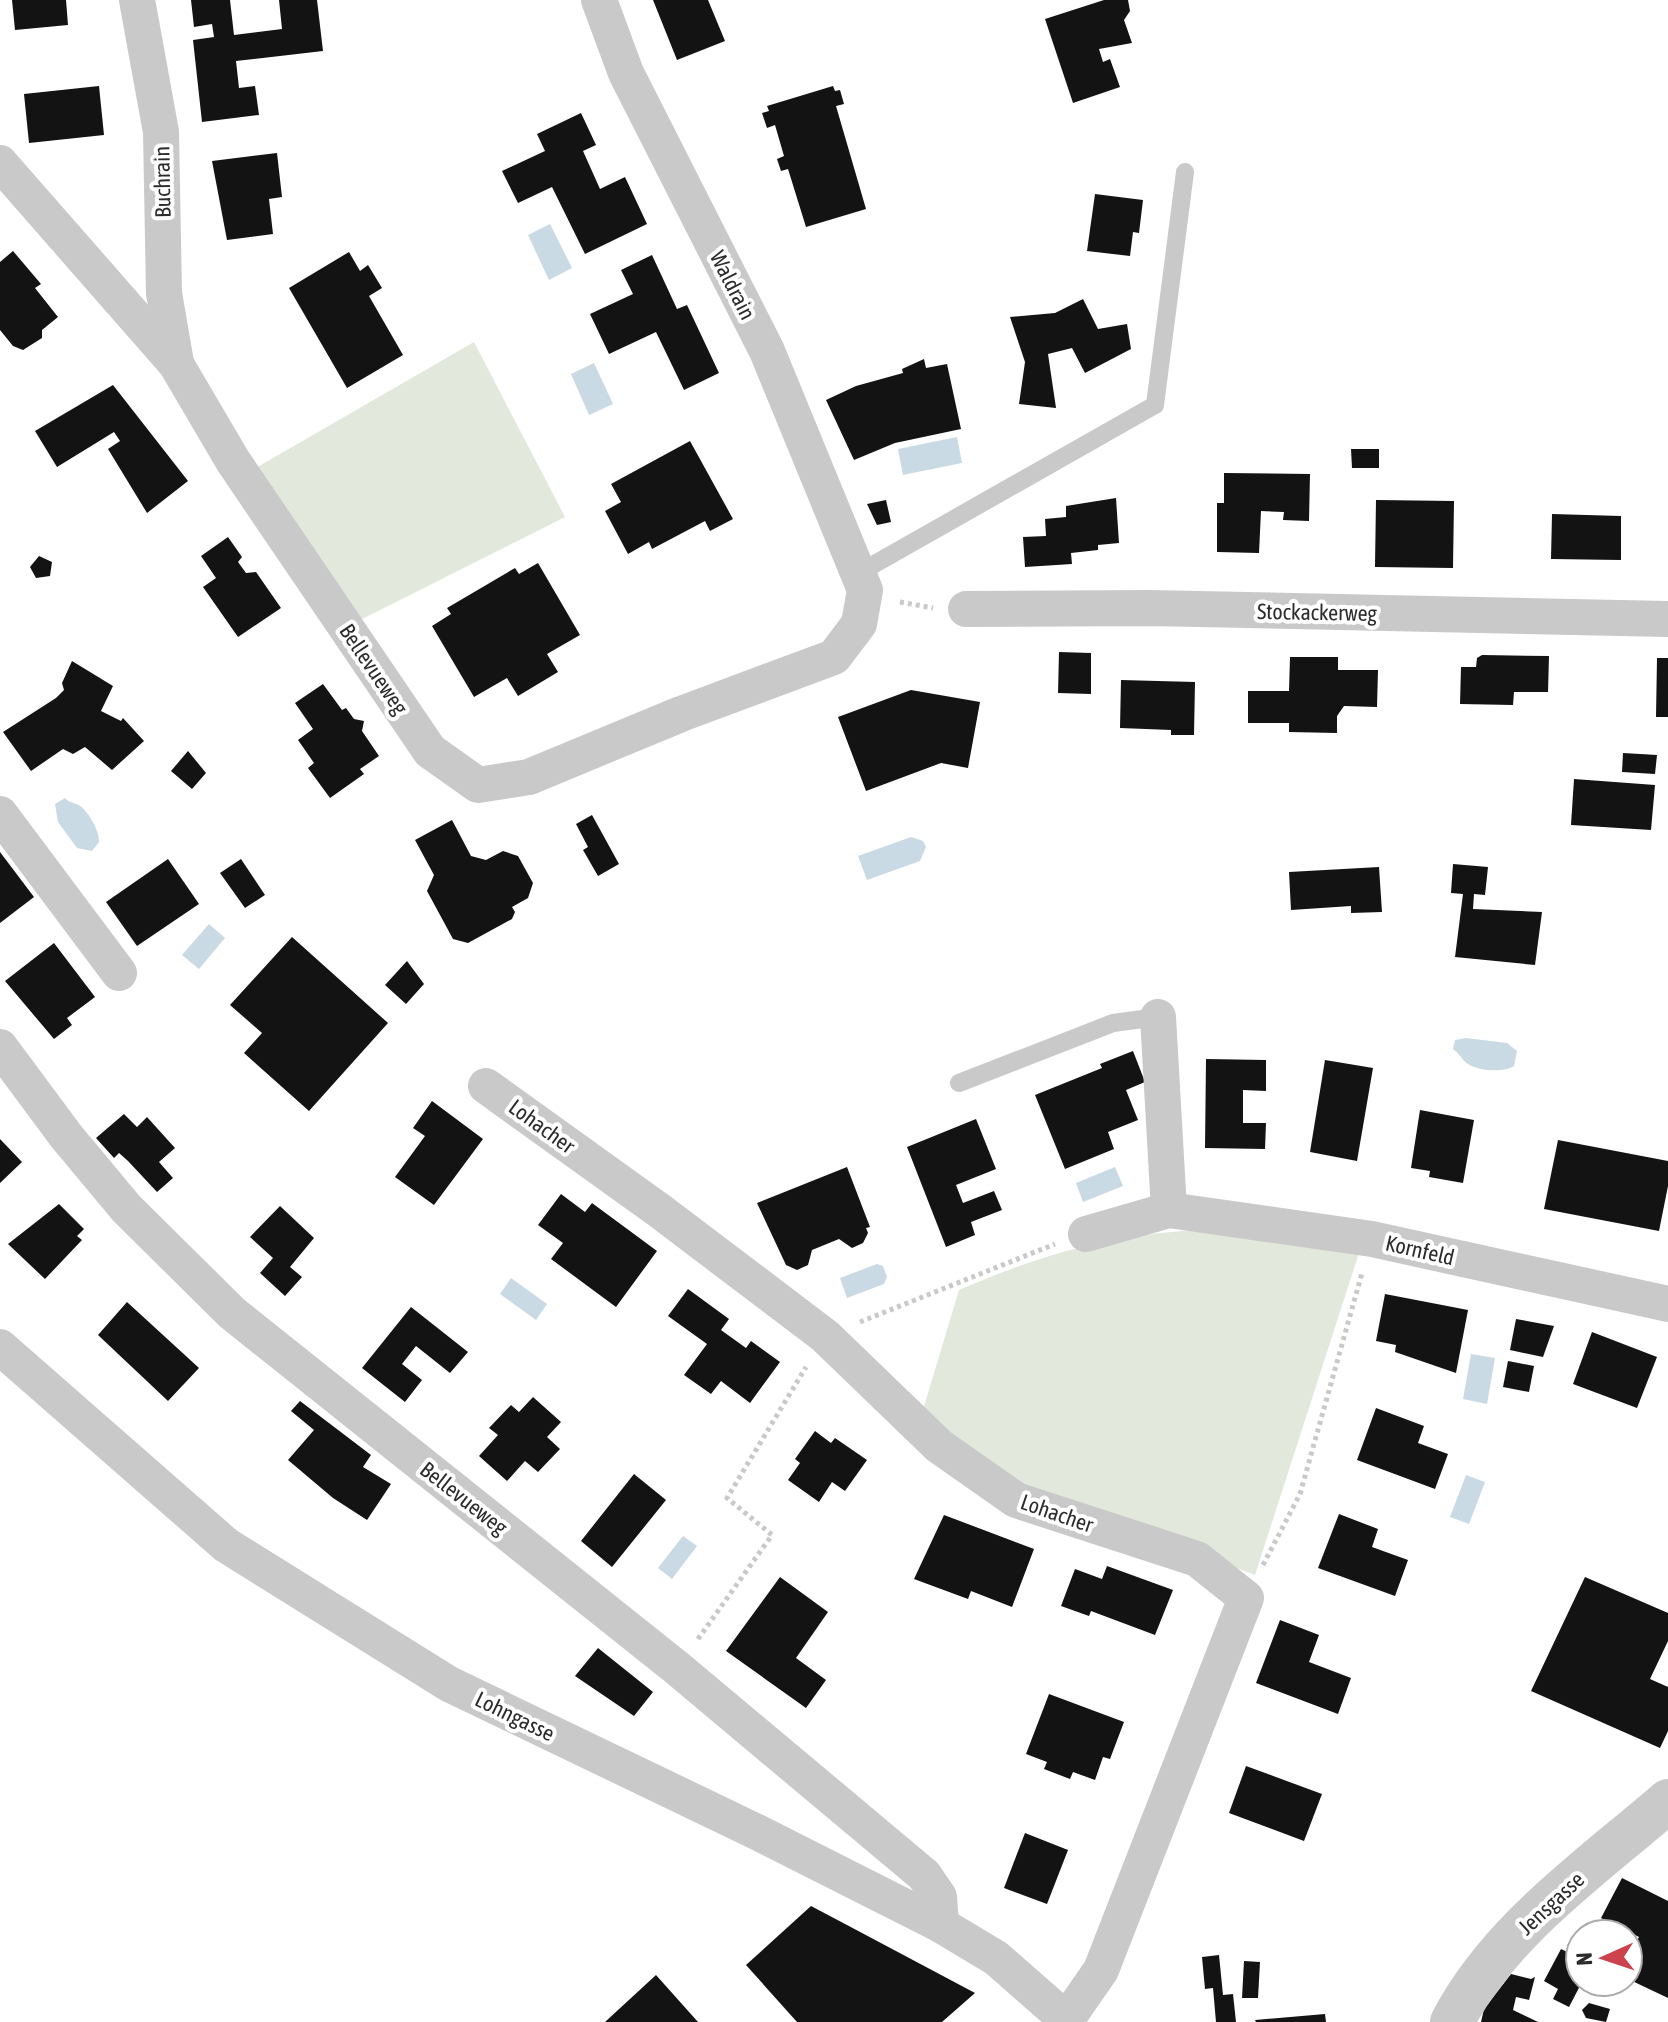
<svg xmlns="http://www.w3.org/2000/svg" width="1668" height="2022" font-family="'Asap Condensed',sans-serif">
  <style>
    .green { fill: #e2e8db }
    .water { fill: #c9dae5 }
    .building { fill: #131313 }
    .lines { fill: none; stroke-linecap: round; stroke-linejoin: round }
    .path { stroke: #c9c9c9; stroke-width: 5; stroke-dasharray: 4 4; stroke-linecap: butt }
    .service { stroke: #c9c9c9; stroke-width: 18 }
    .minor { stroke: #c9c9c9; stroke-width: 36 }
    .tertiary { stroke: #c9c9c9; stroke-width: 44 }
    .labels { text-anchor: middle; stroke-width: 8; stroke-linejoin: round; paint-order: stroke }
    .street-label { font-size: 22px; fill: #2c2c2c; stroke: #fff }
  </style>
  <rect width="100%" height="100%" fill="#fff"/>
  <g class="green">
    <polygon points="474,342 565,517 360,620 254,469"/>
    <path d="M1213 1229 1359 1253 1255 1575 993 1475 922 1413 959 1290C1050 1251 1114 1234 1213 1229Z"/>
  </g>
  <g class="water">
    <polygon points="550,224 572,268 549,280 528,235"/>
    <polygon points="594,363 613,404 589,415 571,374"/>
    <polygon points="957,437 962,463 903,475 898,449"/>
    <path d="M65 798C68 802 71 802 76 804 87 807 100 832 99 842L92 851 77 848 58 822 55 804Z"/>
    <polygon points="911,837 923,841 926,847 920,861 867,880 858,856"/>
    <polygon points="209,924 225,938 199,969 182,955"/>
    <path d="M1466 1038 1507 1043 1517 1051 1514 1066C1504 1073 1479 1071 1468 1064 1463 1061 1459 1053 1453 1049L1455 1040Z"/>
    <polygon points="1115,1167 1123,1186 1083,1202 1076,1183"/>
    <polygon points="877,1264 883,1266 887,1277 884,1284 847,1298 840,1278"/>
    <polygon points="511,1278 547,1304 536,1320 500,1294"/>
    <polygon points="1471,1354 1495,1358 1487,1404 1463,1399"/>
    <polygon points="1466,1475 1485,1482 1469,1524 1450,1517"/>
    <polygon points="683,1536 697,1546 672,1579 658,1568"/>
  </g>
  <g class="building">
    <polygon points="12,0 66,0 68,25 15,30"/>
    <polygon points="191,0 230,0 234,35 282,29 279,0 317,0 323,51 236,61 239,88 255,86 259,115 202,122 193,40 214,37 212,24 194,27"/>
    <polygon points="653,0 708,0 725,41 677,60"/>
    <polygon points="1104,0 1128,0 1130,11 1124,20 1132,43 1099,49 1103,62 1110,59 1120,87 1073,103 1045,19"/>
    <polygon points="99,86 104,135 29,143 24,94"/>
    <polygon points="833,86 835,91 840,90 844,104 836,106 866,209 806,227 788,169 781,171 777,159 784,156 775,125 767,128 762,113 769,111 767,106"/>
    <polygon points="581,113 596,145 583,151 600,189 625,177 647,224 585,254 552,187 518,203 502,171 545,151 537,134"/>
    <polygon points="277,153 282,197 269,199 273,234 227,240 212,161"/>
    <polygon points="1095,194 1143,200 1139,233 1133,232 1130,256 1087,251"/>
    <polygon points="13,251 41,284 35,288 58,317 42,330 42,338 23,350 13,346 0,330 0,262"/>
    <polygon points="349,252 360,271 368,265 382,288 369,296 403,355 347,388 289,288"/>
    <polygon points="652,255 677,309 687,305 719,373 684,390 656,332 609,354 590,314 633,294 621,270"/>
    <polygon points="1083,299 1098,329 1127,324 1131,349 1085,373 1072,348 1048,354 1056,408 1019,404 1025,362 1010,317 1055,313"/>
    <polygon points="924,359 926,368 947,364 961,429 895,443 854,460 826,400 856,386 903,373 902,369"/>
    <polygon points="113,385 188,481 147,513 108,449 120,441 114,432 57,467 35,431"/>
    <polygon points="690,441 733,519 710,531 705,521 652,549 649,542 628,554 605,511 621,502 611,484"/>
    <polygon points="1351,449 1379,449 1379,468 1352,468"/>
    <polygon points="1224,473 1310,474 1309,521 1283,520 1284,512 1261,511 1259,553 1217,552 1217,503 1224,503"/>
    <polygon points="1116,498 1119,543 1098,545 1098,550 1071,553 1072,564 1025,567 1023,537 1046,536 1045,519 1066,517 1066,506"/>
    <polygon points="886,500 891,522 877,525 867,504"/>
    <polygon points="1376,500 1454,501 1453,568 1375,567"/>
    <polygon points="1552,514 1621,516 1621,560 1551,559"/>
    <polygon points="228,537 242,557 238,562 246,573 256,572 281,608 238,637 203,587 216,578 201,556"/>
    <polygon points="39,556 52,562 50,576 36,578 30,567"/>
    <polygon points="538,563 580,635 547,654 558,672 518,696 507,678 474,697 432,626 451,614 447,608 515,568 519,574"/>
    <polygon points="1059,652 1091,653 1091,694 1058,693"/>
    <polygon points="1482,655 1549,656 1548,692 1514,692 1513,705 1460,704 1461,667 1476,667 1477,658"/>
    <polygon points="1290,657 1338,657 1338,670 1378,670 1377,707 1344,706 1337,716 1337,733 1289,732 1289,723 1248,723 1248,691 1289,691"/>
    <polygon points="1657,658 1668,658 1668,717 1656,717"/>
    <polygon points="72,661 113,686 101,711 121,721 123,718 144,741 112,770 85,747 73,754 63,749 31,771 3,732 56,698 64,690 62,683"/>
    <polygon points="1121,680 1195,682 1194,735 1171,735 1171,730 1120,728"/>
    <polygon points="323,684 342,710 346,708 354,719 364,721 362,731 379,756 360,769 364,774 330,798 308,768 314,763 298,740 313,729 295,703"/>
    <polygon points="911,690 980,702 968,768 941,763 866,791 838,717"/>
    <polygon points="188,751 206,773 192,789 171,771"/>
    <polygon points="1623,753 1657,755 1655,774 1622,772"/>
    <polygon points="1574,779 1655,785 1651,830 1571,825"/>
    <polygon points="592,815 619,864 598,876 583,850 588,847 576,824"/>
    <polygon points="452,820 471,856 486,860 503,851 518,856 533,883 528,898 512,907 515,912 512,919 468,943 453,939 427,891 434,875 415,840"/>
    <polygon points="0,852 34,897 0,923"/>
    <polygon points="168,859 199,904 137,946 106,902"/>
    <polygon points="241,859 265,895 245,908 220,873"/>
    <polygon points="1453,864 1488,867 1485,895 1474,894 1473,909 1542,912 1535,965 1455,957 1463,894 1451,893"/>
    <polygon points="1379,867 1382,912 1351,913 1351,906 1291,910 1289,872"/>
    <polygon points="292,937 388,1023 309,1111 244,1053 262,1033 230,1005"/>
    <polygon points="54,943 95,997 67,1018 72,1025 54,1039 5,981"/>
    <polygon points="407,961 424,984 406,1004 385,985"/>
    <polygon points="1133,1051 1145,1082 1126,1090 1138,1120 1108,1132 1114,1149 1065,1169 1035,1095 1102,1068 1100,1064"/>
    <polygon points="1206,1059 1266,1060 1266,1091 1243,1090 1243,1123 1266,1123 1265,1149 1205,1148"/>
    <polygon points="1325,1060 1373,1068 1357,1161 1310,1152"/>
    <polygon points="432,1101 483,1139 434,1205 395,1177 425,1136 413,1128"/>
    <polygon points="1420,1110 1474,1120 1463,1183 1429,1177 1430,1171 1411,1168"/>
    <polygon points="124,1114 137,1127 147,1117 175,1148 159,1162 173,1178 157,1192 128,1161 119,1153 114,1158 96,1138"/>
    <polygon points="976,1119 996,1169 956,1185 963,1203 994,1191 1002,1210 971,1222 975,1235 946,1247 907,1147"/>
    <polygon points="0,1139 22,1162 0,1183"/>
    <polygon points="1558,1140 1668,1161 1668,1186 1659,1231 1544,1209"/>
    <polygon points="847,1167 870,1227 866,1228 868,1233 863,1243 852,1248 839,1239 812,1250 808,1265 797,1270 786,1265 757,1203"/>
    <polygon points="561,1194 585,1212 592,1203 657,1251 616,1307 551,1259 563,1243 538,1225"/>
    <polygon points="59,1204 84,1229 77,1236 82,1240 45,1279 8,1244"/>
    <polygon points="280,1206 314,1238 290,1267 302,1277 285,1296 260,1273 273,1258 250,1237"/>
    <polygon points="688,1289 729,1319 721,1330 746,1348 751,1341 780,1362 750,1403 721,1381 711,1394 684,1375 707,1344 668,1316"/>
    <polygon points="1385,1294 1468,1310 1456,1373 1395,1352 1396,1345 1376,1341"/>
    <polygon points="127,1302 199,1368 168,1401 98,1335"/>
    <polygon points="411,1307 468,1352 450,1373 416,1346 402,1364 422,1380 405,1402 362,1368"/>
    <polygon points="1516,1319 1554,1326 1543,1357 1510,1350"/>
    <polygon points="1592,1332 1657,1357 1637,1408 1573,1384"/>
    <polygon points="1508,1361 1534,1366 1529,1392 1503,1387"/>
    <polygon points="533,1397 561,1422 547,1437 560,1449 538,1472 525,1461 507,1481 479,1456 498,1435 489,1428 511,1405 519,1412"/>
    <polygon points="300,1401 371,1455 363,1467 391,1484 367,1520 333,1498 288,1460 314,1430 291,1411"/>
    <polygon points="1376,1408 1424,1426 1418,1443 1448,1454 1435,1489 1357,1460"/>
    <polygon points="815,1431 831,1443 835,1438 867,1460 845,1491 832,1482 819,1502 788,1480 800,1463 795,1459"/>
    <polygon points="634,1474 666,1500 612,1567 581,1541"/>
    <polygon points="1339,1514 1378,1529 1372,1547 1408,1560 1395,1596 1318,1568"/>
    <polygon points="944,1515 1034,1549 1012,1607 971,1591 968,1599 914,1579"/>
    <polygon points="1107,1566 1173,1590 1155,1635 1091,1611 1089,1616 1061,1606 1075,1569 1102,1579"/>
    <polygon points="780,1577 828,1612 796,1658 826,1680 806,1708 726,1651"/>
    <polygon points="1585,1577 1668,1613 1668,1641 1650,1679 1668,1687 1668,1731 1660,1748 1531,1691"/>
    <polygon points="1280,1620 1319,1635 1309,1662 1351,1678 1338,1714 1256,1683"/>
    <polygon points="598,1648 653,1692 634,1716 575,1676"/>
    <polygon points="1049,1694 1124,1722 1110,1759 1103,1757 1095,1780 1073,1772 1070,1779 1044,1769 1047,1762 1026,1754"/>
    <polygon points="1246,1766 1322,1794 1304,1841 1229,1813"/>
    <polygon points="1025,1833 1068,1850 1047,1904 1004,1888"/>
    <polygon points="1622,1878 1668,1901 1668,1998 1628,1979 1628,1957 1639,1937 1601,1918"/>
    <polygon points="811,1906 847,1925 975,1993 942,2022 797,2022 746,1965"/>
    <polygon points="1561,1949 1580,1958 1582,1982 1569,2007 1553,1999 1558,1989 1544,1981"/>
    <polygon points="1219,1955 1223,1995 1233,1994 1236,2022 1216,2022 1213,1988 1205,1989 1202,1957"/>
    <polygon points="1244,1961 1260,1962 1258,1998 1242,1998"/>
    <polygon points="1511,1974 1531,1979 1535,1977 1529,2000 1516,1997 1513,2010 1538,2022 1481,2022 1484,2009"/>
    <polygon points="656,1975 698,2022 605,2022"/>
    <polygon points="1589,2003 1610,2009 1606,2022 1586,2018 1582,2010"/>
    <polygon points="1325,2014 1326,2022 1256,2022 1255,2020"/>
  </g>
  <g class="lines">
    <g class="path">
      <polyline points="900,602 933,608"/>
      <polyline points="860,1322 1055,1244"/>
      <polyline points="1263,1565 1300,1494 1362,1273"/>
      <polyline points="698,1639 772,1535 727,1498 806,1367"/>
    </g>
    <g class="service">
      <polyline points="857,574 1155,405 1185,172"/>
      <polyline points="959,1083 1113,1023 1158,1017"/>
    </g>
    <g class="minor">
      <polyline points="137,0 161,132 164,293 176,363"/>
      <polyline points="0,163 176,364 233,461 430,751 478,785 529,777 681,714 834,657 859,624 865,590 767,351 626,73 599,0"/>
      <polyline points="966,609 1149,608 1668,619"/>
      <polyline points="0,814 119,973"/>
      <polyline points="1158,1017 1169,1210"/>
      <polyline points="0,1047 66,1136 126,1208 232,1313 677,1668 924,1875 939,1897 941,1925"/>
      <polyline points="486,1086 660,1211 825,1336 939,1446 1016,1500 1197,1559 1246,1598 1101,1970 1067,2019"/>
      <polyline points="1086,1234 1169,1210 1372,1239 1668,1304"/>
      <polyline points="0,1347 226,1545 449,1684 757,1832 941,1925 996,1958 1069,2022"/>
    </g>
    <path class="tertiary" d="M1452 2022C1501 1929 1591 1868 1668 1801"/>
  </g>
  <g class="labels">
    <g class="street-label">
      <text transform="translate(162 182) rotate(-91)" y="8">Buchrain</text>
      <text transform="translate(733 285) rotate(63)" y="8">Waldrain</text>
      <text transform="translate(1317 612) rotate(1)" y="8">Stockackerweg</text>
      <text transform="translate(374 669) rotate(56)" y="8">Bellevueweg</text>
      <text transform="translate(542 1126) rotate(36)" y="8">Lohacher</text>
      <text transform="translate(1420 1250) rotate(13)" y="8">Kornfeld</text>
      <text transform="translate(464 1498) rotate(38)" y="8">Bellevueweg</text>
      <text transform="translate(1057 1513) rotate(19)" y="8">Lohacher</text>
      <text transform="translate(515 1716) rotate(26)" y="8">Lohngasse</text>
      <text transform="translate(1551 1903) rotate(-43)" y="8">Jensgasse</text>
    </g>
  </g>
  <g transform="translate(1604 1958) rotate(267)"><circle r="38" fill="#ffffff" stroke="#ababab" stroke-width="2"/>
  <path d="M0-6L14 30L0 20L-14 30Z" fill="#cd434d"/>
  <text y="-12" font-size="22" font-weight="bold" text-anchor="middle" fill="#2c2c2c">N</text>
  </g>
</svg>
